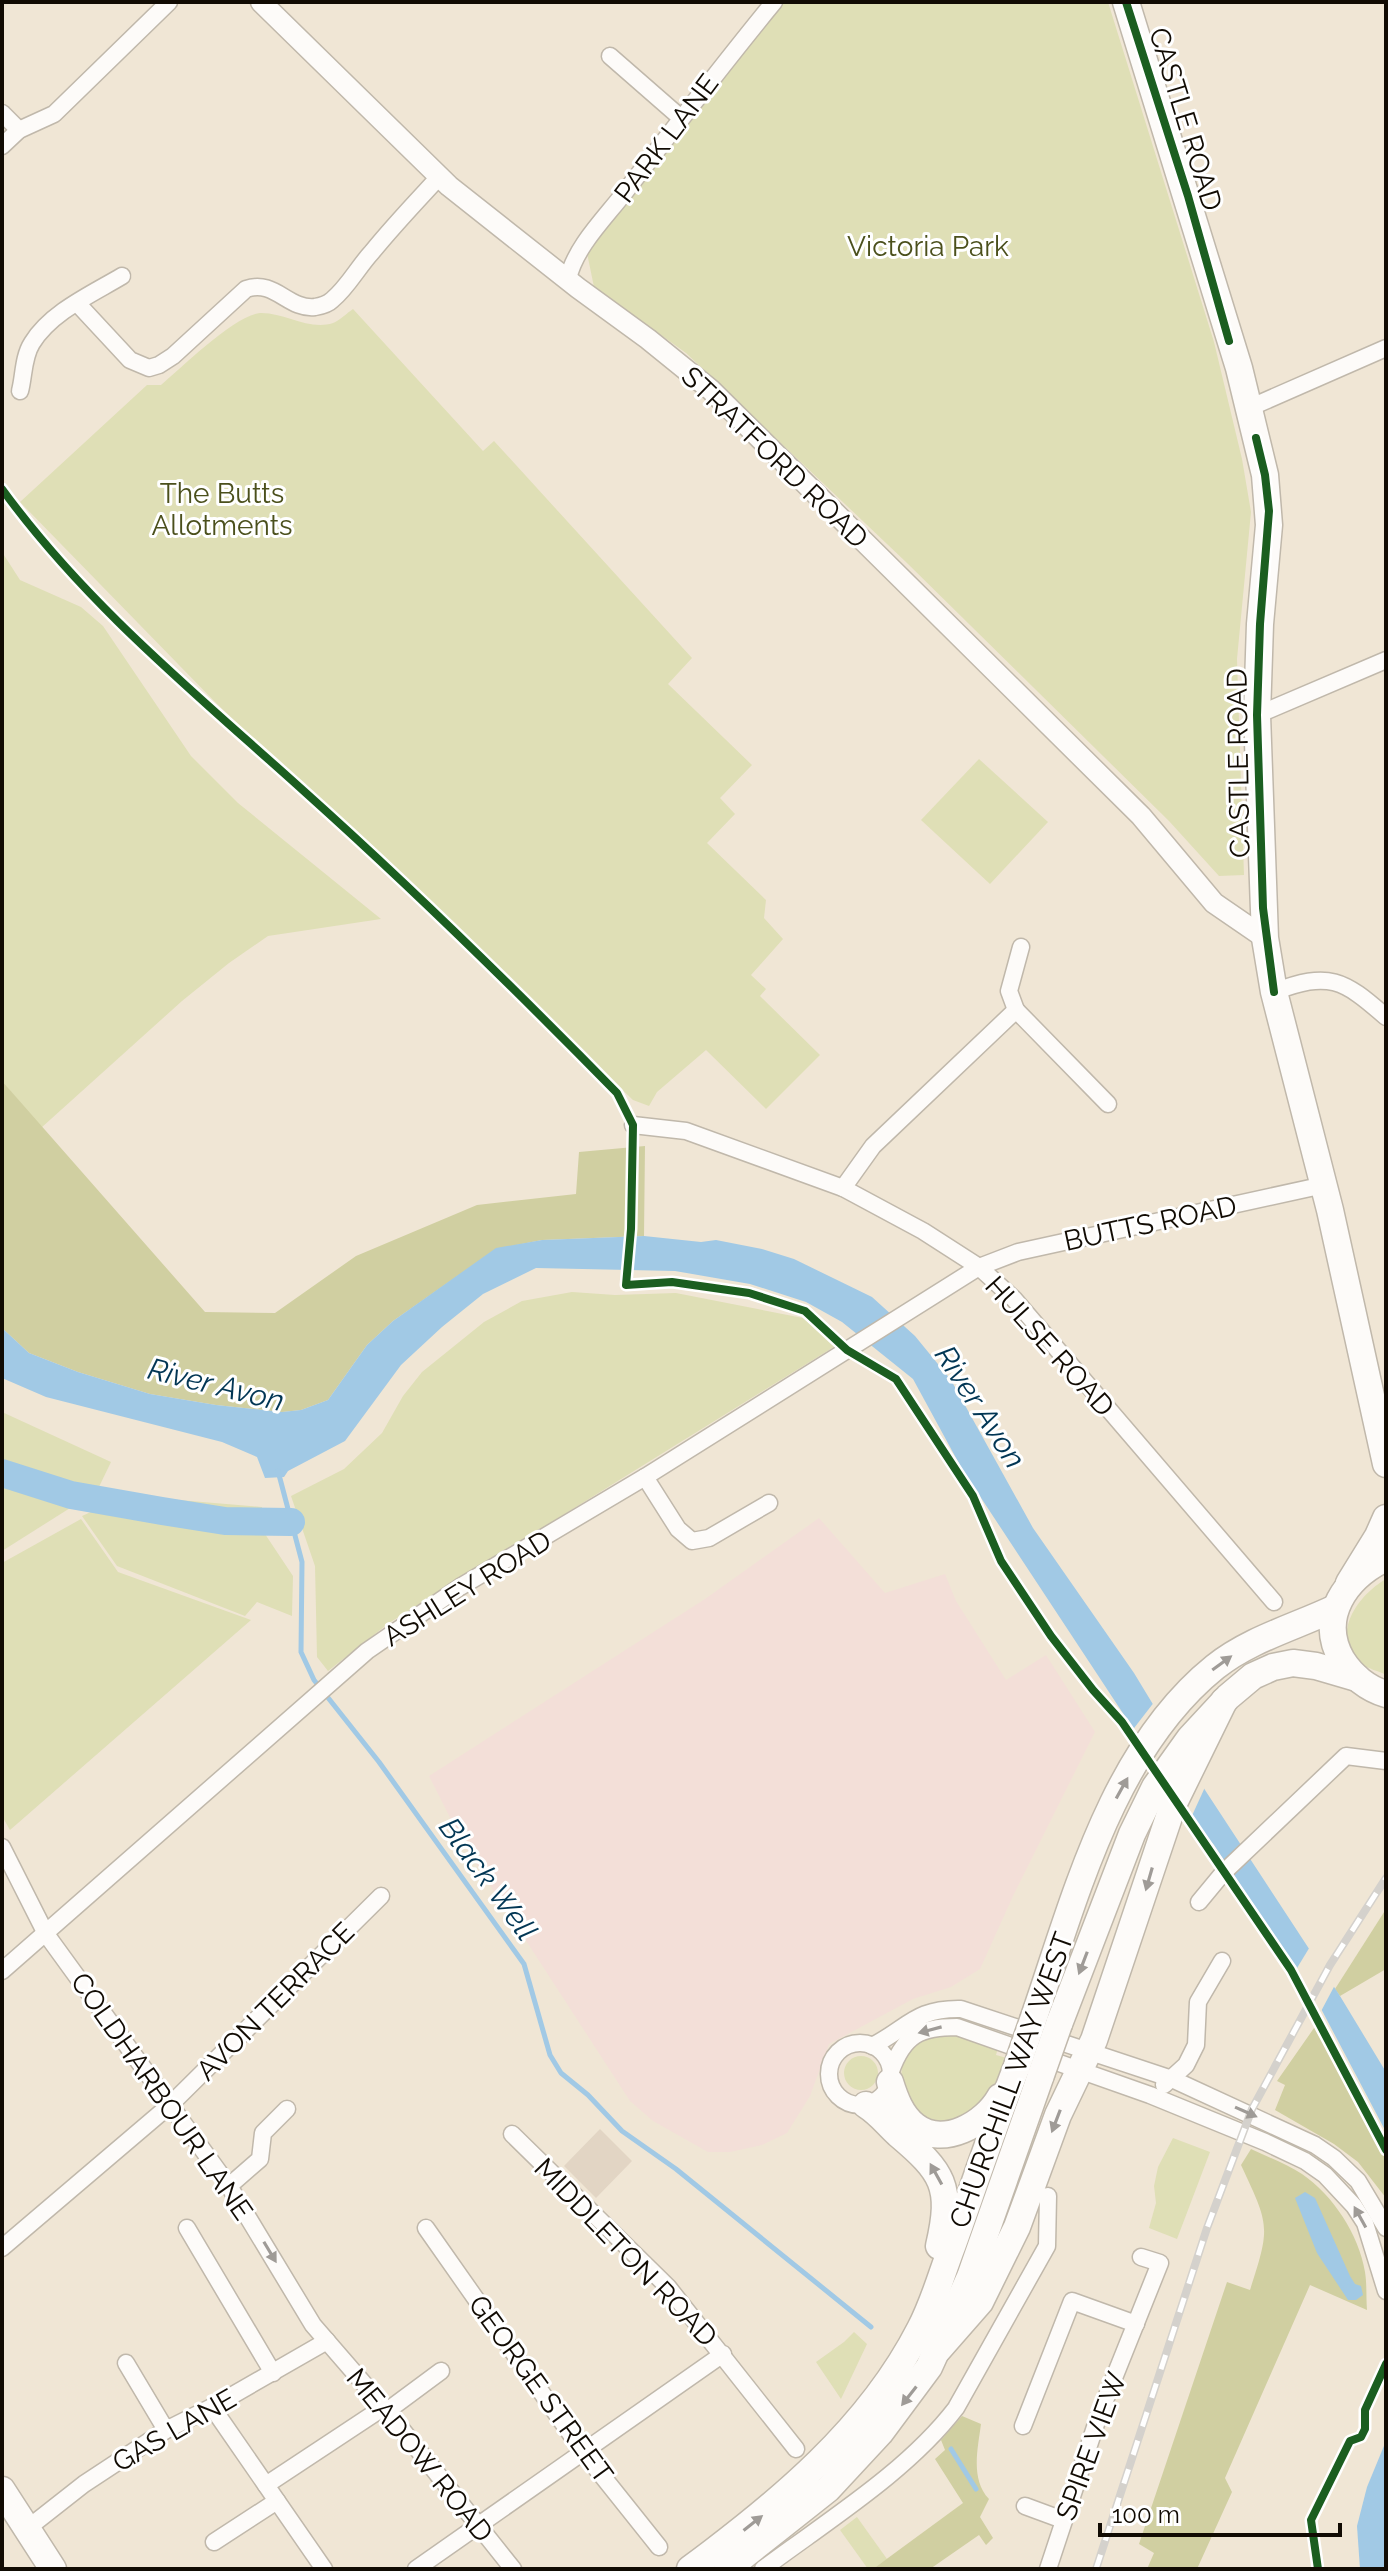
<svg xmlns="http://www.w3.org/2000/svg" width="1388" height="2571" font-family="Raleway,sans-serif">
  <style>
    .commercial { fill: #f3dfd8 }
    .industrial { fill: #e2d5c4 }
    .green { fill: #dfdfb6 }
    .forest { fill: #d0cfa1 }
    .water { fill: #a1c9e5 }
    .pier { fill: #f0e6d5 }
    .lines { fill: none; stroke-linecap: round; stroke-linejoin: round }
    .stream { stroke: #a1c9e5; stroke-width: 5 }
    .river { stroke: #a1c9e5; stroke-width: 28 }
    .minor-casing { stroke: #c0b8ab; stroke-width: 19 }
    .tertiary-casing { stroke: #c0b8ab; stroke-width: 23 }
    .primary-casing { stroke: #c0b8ab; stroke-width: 29 }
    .trunk-casing { stroke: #c0b8ab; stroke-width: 29 }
    .minor { stroke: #fdfbf9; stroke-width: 16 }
    .tertiary { stroke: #fdfbf9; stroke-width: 20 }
    .primary { stroke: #fdfbf9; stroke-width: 26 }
    .trunk { stroke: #fdfbf9; stroke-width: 26 }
    .rail-casing { stroke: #d4d1cc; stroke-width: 8 }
    .rail { stroke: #fff; stroke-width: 5; stroke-dasharray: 15; stroke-linecap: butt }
    .trunk-bridge-casing { stroke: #c0b8ab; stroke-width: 29; stroke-linecap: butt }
    .trunk-bridge { stroke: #fdfbf9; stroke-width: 26 }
    .cycleway-casing { stroke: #fff; stroke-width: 13 }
    .cycleway { stroke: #1b5e20; stroke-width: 8 }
    .oneway { fill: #9f9b97 }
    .labels { text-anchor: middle; stroke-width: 6; stroke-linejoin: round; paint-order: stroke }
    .street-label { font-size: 28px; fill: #110b03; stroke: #fff }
    .park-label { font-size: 28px; fill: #4b501c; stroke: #fff }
    .water-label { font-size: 30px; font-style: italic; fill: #023654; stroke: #fff }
  </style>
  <rect width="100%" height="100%" fill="#f0e6d5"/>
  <polygon class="commercial" points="819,1518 885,1593 945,1574 956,1601 1006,1680 1046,1655 1095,1732 1013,1896 980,1969 951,1987 913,1999 829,2044 810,2096 787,2133 762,2145 730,2152 708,2152 653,2121 630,2101 464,1845 429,1776 705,1599"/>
  <polygon class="industrial" points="600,2129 632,2161 596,2198 564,2166"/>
  <g class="green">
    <polygon points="783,2 1108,2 1214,342 1242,459 1251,512 1237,659 1244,875 1219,876 1169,821 907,563 686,353 594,287 587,253"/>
    <path d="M353 309 483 451 494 441 692 658 668 684 752 765 720 798 735 814 707 843 766 900 764 918 783 939 751 975 766 989 760 996 820 1055 766 1109 706 1050 657 1092 649 1106 633 1100 217 704 20 502 147 385H161C182 367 235 315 260 313 284 312 309 331 333 323 339 321 347 313 353 309Z"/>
    <polygon points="2,552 20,580 81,607 103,626 191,756 238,803 381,919 268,936 229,963 182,1001 41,1128 2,1081"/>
    <polygon points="979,759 1048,822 990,884 921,820"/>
    <polygon points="572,1292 615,1295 676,1293 803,1318 837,1345 389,1623 328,1671 317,1657 315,1566 291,1496 344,1469 382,1433 403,1396 422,1372 484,1322 522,1301"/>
    <polygon points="2,1412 111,1462 97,1491 2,1551"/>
    <polygon points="143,1497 262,1507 263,1531 293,1576 292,1616 257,1602 245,1616 117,1566 82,1516 115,1501"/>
    <polygon points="81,1519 118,1572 251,1620 10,1830 2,1816 2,1563"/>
    <path d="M1386 1579V1675C1379 1671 1368 1669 1362 1664 1328 1636 1358 1595 1386 1579Z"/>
    <path d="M953 2032 998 2048 996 2055 1007 2058 996 2088 962 2123C952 2123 939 2125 930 2122 919 2119 914 2109 908 2100 896 2080 900 2053 922 2040 930 2035 943 2034 953 2032Z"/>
    <circle cx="861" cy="2073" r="17"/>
    <polygon points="1173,2138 1210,2152 1177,2239 1149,2228 1156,2203 1154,2186 1158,2167"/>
    <polygon points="854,2332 867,2344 841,2399 816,2362 844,2342"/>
    <polygon points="857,2517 887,2559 873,2569 868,2569 840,2530"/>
  </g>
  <g class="forest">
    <polygon points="2,1081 205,1312 275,1313 356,1256 477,1205 576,1194 579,1152 645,1146 644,1236 542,1240 496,1249 393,1321 367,1345 328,1400 301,1410 282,1412 216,1405 150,1394 78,1372 29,1353 2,1328"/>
    <polygon points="1386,1909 1386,1969 1340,1996 1335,1989"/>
    <polygon points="1321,2018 1386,2142 1386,2198 1358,2162 1334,2144 1275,2110 1285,2085 1277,2081"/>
    <path d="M1251 2149C1268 2157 1287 2164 1302 2174 1333 2195 1359 2235 1365 2272 1367 2284 1366 2297 1367 2310L1310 2285 1225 2478 1232 2492 1197 2569H1147L1154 2553 1139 2544 1227 2282 1250 2290C1271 2226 1269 2225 1241 2165Z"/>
    <path d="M962 2416 981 2424C978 2448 970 2479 989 2499L980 2517 993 2538 986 2545 979 2535 930 2569H873L963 2503 935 2459 945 2450 941 2440Z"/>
  </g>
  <g class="water">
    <polygon points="644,1236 701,1242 716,1240 762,1249 794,1259 872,1297 915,1336 951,1380 1033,1528 1134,1673 1205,1790 1340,1996 1386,2072 1386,2132 1318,2003 1214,1845 1190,1815 962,1469 913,1379 842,1322 806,1302 750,1284 675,1271 536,1268 483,1294 442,1327 401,1365 345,1441 288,1471 284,1477 265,1478 257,1457 222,1442 46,1397 2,1378 2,1328 29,1353 78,1372 150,1394 216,1405 282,1412 301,1410 328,1400 367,1345 393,1321 496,1248 542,1240"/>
    <polygon points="1305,2192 1315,2198 1350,2276 1355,2284 1361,2286 1363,2295 1356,2300 1348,2300 1317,2253 1295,2198"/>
    <polygon points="1386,2441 1386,2569 1360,2569 1357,2526 1367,2487"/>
  </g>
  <g class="pier">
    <polygon points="1155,1701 1206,1785 1190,1820 1131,1732"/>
    <polygon points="1311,1945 1336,1983 1319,2015 1294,1973"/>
  </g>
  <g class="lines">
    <g class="stream">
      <polyline points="278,1471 302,1562 301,1652 314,1680 379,1762 524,1964 550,2055 561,2073 588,2095 622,2131 676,2169 871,2327"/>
      <polyline points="951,2449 976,2489"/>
    </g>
    <polyline class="river" points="2,1473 71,1495 162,1511 225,1521 291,1522"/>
    <g class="minor-casing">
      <g id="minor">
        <polyline points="610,56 681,118"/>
        <polyline points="2,113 19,130"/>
        <polyline points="2,146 19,130 54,114 169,2"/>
        <path d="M568 279C575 247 605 218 625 192 674 128 723 64 774 2"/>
        <path d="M77 303 130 360 149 368 159 365 173 356 246 289C275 279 288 310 315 307 321 306 328 304 332 300 348 287 358 267 372 252 393 226 416 202 439 177"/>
        <path d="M20 391C24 376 23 357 32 343 51 312 92 294 122 276"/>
        <polyline points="1249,408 1386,348"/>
        <polyline points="1257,715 1386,660"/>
        <path d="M1274 992C1329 971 1343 979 1386 1017"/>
        <polyline points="1016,1010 1009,991 1021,947"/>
        <polyline points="633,1125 686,1131 843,1188 923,1231 979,1267 1014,1299 1274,1602"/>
        <polyline points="843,1188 873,1146 1016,1010 1108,1104"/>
        <polyline points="645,1477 678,1529 692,1541 709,1538 769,1503"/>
        <polyline points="2,1847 46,1934 229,2186 313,2325 384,2407 513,2569"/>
        <polyline points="1199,1902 1223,1873 1346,1756 1386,1761"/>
        <polyline points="2,1971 367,1651 460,1587 645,1477 979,1267 1018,1252 1324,1185"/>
        <circle cx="860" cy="2074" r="31"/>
        <path d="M872 2046C908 2028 915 2008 961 2009L1172 2079 1315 2145 1334 2158 1358 2181 1386 2228"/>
        <path d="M891 2071C904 2035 920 2027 957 2027L1150 2095 1265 2142 1305 2161 1325 2175 1354 2206 1365 2223 1386 2291"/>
        <polyline points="1164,2085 1186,2065 1196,2045 1198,2002 1222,1961"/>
        <polyline points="512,2134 668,2287 796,2449"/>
        <polyline points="229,2186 260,2159 263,2133 287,2109"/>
        <polyline points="187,2228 273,2373"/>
        <polyline points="426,2228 584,2453 659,2547"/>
        <polyline points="2,2248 170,2105 381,1896"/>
        <polyline points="126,2363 166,2430"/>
        <polyline points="212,2407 324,2569"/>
        <polyline points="387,2411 441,2371"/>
        <polyline points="1023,2426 1072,2301 1136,2324"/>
        <polyline points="266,2485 384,2407"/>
        <polyline points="1025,2506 1063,2520"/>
        <polyline points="28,2528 84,2484 166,2430 212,2407 327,2341"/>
        <polyline points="214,2542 277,2501"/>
        <polyline points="416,2569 723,2354"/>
        <path d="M763 2569C827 2521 907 2472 956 2408L1047 2246 1048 2196"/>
        <polyline points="1048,2569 1098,2418 1160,2263 1141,2257"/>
      </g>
    </g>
    <g class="tertiary-casing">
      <polyline id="tertiary" points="261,2 449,186 578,288 648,339 711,390 1141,816 1214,903 1265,938"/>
    </g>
    <g class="primary-casing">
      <g id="primary">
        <polyline points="1126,2 1239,368 1265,475 1269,525 1260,624 1257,715 1265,938 1274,992 1330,1210 1386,1464"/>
        <polyline points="1349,1583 1378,1536 1386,1518"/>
        <polyline points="2,2490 53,2569"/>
      </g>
    </g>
    <g class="trunk-casing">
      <g id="trunk">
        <path d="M1386 1558C1346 1577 1317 1617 1342 1660 1352 1676 1368 1689 1386 1694"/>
        <path d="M1034 2017C1075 1898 1112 1750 1215 1667 1250 1639 1295 1627 1335 1608"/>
        <polyline points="1059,2024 1132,1834 1155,1787 1190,1738 1228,1697 1253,1676 1273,1667 1293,1663 1316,1666 1357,1678"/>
        <path d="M890 2082C895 2098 901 2115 915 2126 943 2148 985 2124 1000 2097"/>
        <path d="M866 2105C879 2113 887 2124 898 2134 943 2172 953 2186 939 2246"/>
        <polyline points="938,2350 980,2302 1017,2227 1058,2115 1094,2040 1173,1805 1224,1701"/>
        <path d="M690 2569C778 2504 869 2429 920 2329 934 2303 942 2272 953 2244 974 2185 994 2125 1017 2066"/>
        <polyline points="727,2569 828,2489 880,2433 929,2367 970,2277 1041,2075"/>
      </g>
    </g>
    <use href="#minor" class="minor"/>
    <use href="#tertiary" class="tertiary"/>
    <use href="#primary" class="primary"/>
    <use href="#trunk" class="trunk"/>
    <g class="rail-casing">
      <polyline id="rail" points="1096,2569 1207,2228 1252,2109 1330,1965 1386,1878"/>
    </g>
    <use href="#rail" class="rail"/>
    <g class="trunk-bridge-casing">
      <g id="trunk-bridge">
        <polyline points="1017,2066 1034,2017"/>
        <polyline points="1041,2075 1059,2024"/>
      </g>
    </g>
    <use href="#trunk-bridge" class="trunk-bridge"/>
    <g class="cycleway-casing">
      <g id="cycleway">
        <polyline points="1126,2 1188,196 1229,341"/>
        <polyline points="1256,438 1265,475 1269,511 1260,624 1257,715 1263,908 1274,992"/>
        <path d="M2 489C87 606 200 697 306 793 413 889 516 990 617 1093L633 1125 631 1229 626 1285 672 1282 749 1293 805 1311 847 1350 896 1379 973 1496 1001 1561 1051 1636 1093 1690 1122 1722 1291 1970 1386 2150"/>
        <polyline points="1318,2569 1311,2520 1350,2441 1361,2437 1365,2429 1365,2410 1386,2364"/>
      </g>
    </g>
    <use href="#cycleway" class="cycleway"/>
  </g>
  <defs><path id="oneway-solid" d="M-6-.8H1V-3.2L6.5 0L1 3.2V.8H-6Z" transform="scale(2)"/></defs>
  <g class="oneway">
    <use href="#oneway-solid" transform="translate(1222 1663) rotate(-36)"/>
    <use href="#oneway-solid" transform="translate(1122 1788) rotate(-61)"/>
    <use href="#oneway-solid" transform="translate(1149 1879) rotate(106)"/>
    <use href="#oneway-solid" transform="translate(1083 1963) rotate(111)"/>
    <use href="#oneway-solid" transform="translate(930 2030) rotate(165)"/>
    <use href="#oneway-solid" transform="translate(1246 2112) rotate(24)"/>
    <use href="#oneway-solid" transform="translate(1056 2121) rotate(111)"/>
    <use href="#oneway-solid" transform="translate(936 2174) rotate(-119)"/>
    <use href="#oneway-solid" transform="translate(1360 2217) rotate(-119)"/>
    <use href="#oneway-solid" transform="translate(270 2252) rotate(59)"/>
    <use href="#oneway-solid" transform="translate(909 2396) rotate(128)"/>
    <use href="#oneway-solid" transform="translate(753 2523) rotate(-38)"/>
  </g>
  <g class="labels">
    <g class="street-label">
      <text transform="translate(1186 119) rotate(73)" y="10">CASTLE ROAD</text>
      <text transform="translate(666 138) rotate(-53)" y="10">PARK LANE</text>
      <text transform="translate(775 457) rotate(44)" y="10">STRATFORD ROAD</text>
      <text transform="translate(1238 763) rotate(-91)" y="10">CASTLE ROAD</text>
      <text transform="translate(1150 1223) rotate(-12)" y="10">BUTTS ROAD</text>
      <text transform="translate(1050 1346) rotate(48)" y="10">HULSE ROAD</text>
      <text transform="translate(467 1588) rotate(-32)" y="10">ASHLEY ROAD</text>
      <text transform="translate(275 2001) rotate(-45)" y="10">AVON TERRACE</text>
      <text transform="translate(1011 2080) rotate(-70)" y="10">CHURCHILL WAY WEST</text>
      <text transform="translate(162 2096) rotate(55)" y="10">COLDHARBOUR LANE</text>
      <text transform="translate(626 2252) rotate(46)" y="10">MIDDLETON ROAD</text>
      <text transform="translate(541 2389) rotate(54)" y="10">GEORGE STREET</text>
      <text transform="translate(174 2430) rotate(-30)" y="10">GAS LANE</text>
      <text transform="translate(1091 2446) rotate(-70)" y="10">SPIRE VIEW</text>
      <text transform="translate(420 2455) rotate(51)" y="10">MEADOW ROAD</text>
    </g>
    <g class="park-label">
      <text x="928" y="256">Victoria Park</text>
      <text x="222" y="503">The Butts<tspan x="222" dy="32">Allotments</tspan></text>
    </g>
    <g class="water-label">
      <text transform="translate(216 1385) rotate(14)" y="10">River Avon</text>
      <text transform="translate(980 1407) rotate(57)" y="10">River Avon</text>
      <text transform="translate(488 1879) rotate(54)" y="10">Black Well</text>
    </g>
  </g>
  <rect width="1388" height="2571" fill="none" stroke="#110b03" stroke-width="8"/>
  <path d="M1100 2523v12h240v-12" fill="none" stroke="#110b03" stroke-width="4"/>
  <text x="1112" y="2523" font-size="24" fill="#110b03" stroke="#ffffff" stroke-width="6" paint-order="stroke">100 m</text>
</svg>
